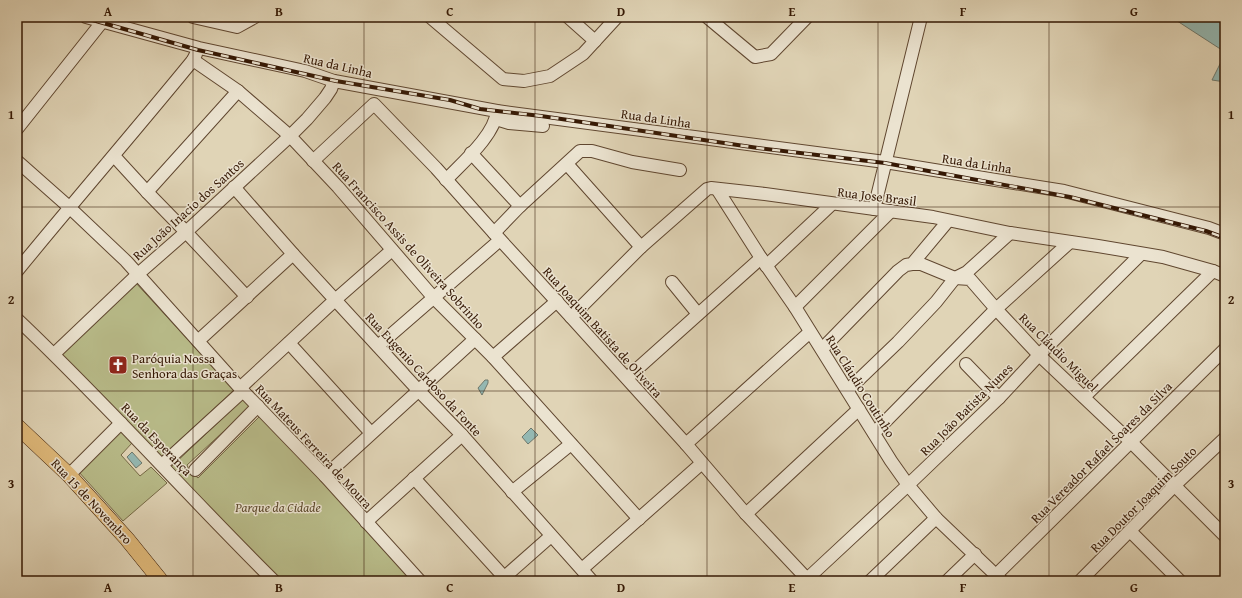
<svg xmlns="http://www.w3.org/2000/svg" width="1242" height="598" font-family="'Gentium Book Plus',serif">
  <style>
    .green { fill: #b8bb89; stroke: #766a46 }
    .water { fill: #94b8b2; stroke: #6e786c }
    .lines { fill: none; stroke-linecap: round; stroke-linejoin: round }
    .minor-casing { stroke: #604730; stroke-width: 14 }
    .major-casing { stroke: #351804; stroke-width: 16 }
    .minor { stroke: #ebe3d0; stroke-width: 12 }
    .major { stroke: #e0ba7b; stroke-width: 15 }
    .rail-casing { stroke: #351804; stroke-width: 4 }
    .rail { stroke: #ebe3d0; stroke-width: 2.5; stroke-dasharray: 8; stroke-linecap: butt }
    .grid { fill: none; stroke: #351804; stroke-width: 1; stroke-opacity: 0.55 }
    .labels { text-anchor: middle; stroke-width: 3; stroke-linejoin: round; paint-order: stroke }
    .street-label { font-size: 13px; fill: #351804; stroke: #ebe3d0 }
    .poi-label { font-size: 13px; fill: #351804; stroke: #ebe3d0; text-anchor: start }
    .park-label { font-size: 13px; font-style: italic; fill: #5c492c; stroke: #ebe3d0 }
    .neatline { fill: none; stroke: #351804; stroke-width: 1.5 }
    .grid-label { font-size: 13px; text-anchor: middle; font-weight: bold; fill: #351804 }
  </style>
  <rect width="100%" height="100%" fill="#e0d4b6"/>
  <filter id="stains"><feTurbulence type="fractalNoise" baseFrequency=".005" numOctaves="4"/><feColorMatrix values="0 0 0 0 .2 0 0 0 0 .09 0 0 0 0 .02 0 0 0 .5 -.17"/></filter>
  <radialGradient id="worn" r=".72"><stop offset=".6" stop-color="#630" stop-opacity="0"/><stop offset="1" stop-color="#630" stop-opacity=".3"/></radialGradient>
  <g class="green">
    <polygon points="135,282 234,390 161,457 60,354"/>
    <polygon points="243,399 250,407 248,409 187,465 189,470 198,478 261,415 415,581 279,581 171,467"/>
    <polygon points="120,429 132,443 121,455 140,476 151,467 167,483 123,521 78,471"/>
  </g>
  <g class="water">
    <polygon points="1171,17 1225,17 1225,52"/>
    <polygon points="1225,54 1225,82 1212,80"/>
    <polygon points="485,380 488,380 488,383 482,395 478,388"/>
    <polygon points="531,428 538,435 528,444 522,437"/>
    <polygon points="132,452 142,463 136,468 127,457"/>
  </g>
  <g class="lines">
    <g class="minor-casing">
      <g id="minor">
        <polyline points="86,17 199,48 305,71 334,81 497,111 885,162 1064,191 1209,228 1225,234"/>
        <polyline points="193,17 237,27 255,17"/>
        <polyline points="430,17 503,79 524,81 550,76 583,54 617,17"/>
        <polyline points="568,17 595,41"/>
        <polyline points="707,17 755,57 771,54 807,17"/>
        <polyline points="193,60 238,91 290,136 338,187 433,297 493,357 639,519"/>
        <polyline points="496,119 509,123 543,126"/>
        <polyline points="17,129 102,22"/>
        <polyline points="471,153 520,206"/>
        <polyline points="114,156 147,192 186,232 247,297"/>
        <polyline points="17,161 69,207 126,261 240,388 325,476 420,581"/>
        <polyline points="313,161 374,104 436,168 494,233 571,317 686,444 746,514 809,581"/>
        <polyline points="567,164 641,247"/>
        <path d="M446 180C462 163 495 135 497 111"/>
        <polyline points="234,187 293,254 419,391 462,435 592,581"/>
        <polyline points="717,189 761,258 795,307 891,461 908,485 936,518 1002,581"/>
        <polyline points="147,192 238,91"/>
        <polyline points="874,209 921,17"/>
        <polyline points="494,233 520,206 580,151 592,151 632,162 680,170"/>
        <polyline points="912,264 921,264 955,278 970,279 996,309 1039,355 1131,442 1225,536"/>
        <polyline points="766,266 832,204"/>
        <path d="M17 271C75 200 135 131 193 60L196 54"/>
        <polyline points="672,282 698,314"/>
        <polyline points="795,307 891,211"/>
        <polyline points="571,317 641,247 707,189 711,188 765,194 933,217 1010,233 1098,246 1163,257 1213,271 1225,276"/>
        <path d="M17 319C106 403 187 495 274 581"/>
        <polyline points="198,341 293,254"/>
        <polyline points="289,343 371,433"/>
        <polyline points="378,346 500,240"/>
        <polyline points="822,349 898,271 906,265 912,264 948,221"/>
        <polyline points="54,354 138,274 186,232 290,136 307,119 325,98 331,89 334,81"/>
        <polyline points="493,357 557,301"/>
        <polyline points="966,364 999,398"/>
        <polyline points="627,378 761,258"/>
        <polyline points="240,388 335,300 392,250"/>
        <polyline points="848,390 898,342 936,302 955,278 967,272 1010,233"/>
        <polyline points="1084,397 1213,271"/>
        <polyline points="874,433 996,309 1070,242"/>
        <polyline points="686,444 810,332"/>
        <polyline points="162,465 243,391"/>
        <polyline points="195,470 258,406"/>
        <polyline points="69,475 121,423"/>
        <polyline points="325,476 475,339"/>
        <polyline points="414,478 504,577"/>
        <polyline points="512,492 571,444"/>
        <polyline points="746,514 859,409"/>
        <polyline points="366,522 462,435"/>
        <polyline points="1130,531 1180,581"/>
        <polyline points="582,569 702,463"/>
        <polyline points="996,575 1225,349"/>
        <polyline points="807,579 908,485 999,398 1039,355 1141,254"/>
        <polyline points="500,581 551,536"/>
        <polyline points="870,581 936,518"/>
        <polyline points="947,581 975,554"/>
        <polyline points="1080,581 1174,486 1225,438"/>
      </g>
    </g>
    <g class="major-casing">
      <polyline id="major" points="17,426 69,475 127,539 161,581"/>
    </g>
    <use href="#minor" class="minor"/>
    <use href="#major" class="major"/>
    <g class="rail-casing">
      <polyline id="rail" points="82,17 198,50 336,81 450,100 480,109 541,116 758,148 885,163 1070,197 1206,231 1225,238"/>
    </g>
    <use href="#rail" class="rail"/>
  </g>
  <path class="grid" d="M193 17V581M364 17V581M535 17V581M707 17V581M878 17V581M1049 17V581M17 207H1225M17 391H1225"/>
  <defs>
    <g id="church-square" transform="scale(1)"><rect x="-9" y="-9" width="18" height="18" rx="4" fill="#8f2418" stroke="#ebe3d0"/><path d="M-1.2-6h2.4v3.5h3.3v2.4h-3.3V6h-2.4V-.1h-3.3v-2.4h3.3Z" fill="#fff"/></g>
  </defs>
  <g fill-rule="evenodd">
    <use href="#church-square" x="118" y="365"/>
  </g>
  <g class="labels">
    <g class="street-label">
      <text transform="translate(338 65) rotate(13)" y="5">Rua da Linha</text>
      <text transform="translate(656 118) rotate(8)" y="5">Rua da Linha</text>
      <text transform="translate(977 163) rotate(9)" y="5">Rua da Linha</text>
      <text transform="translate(877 196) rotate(7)" y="5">Rua Jose Brasil</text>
      <text transform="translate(188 209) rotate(-42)" y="5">Rua João Inacio dos Santos</text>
      <text transform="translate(409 245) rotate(48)" y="5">Rua Francisco Assis de Oliveira Sobrinho</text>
      <text transform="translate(603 332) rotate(48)" y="5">Rua Joaquim Batista de Oliveira</text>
      <text transform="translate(1059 352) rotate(45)" y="5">Rua Cláudio Miguel</text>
      <text transform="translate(424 374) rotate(47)" y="5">Rua Eugenio Cardoso da Fonte</text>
      <text transform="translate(861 386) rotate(58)" y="5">Rua Cláudio Coutinho</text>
      <text transform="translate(966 409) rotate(-45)" y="5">Rua João Batista Nunes</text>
      <text transform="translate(157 439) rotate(46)" y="5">Rua da Esperança</text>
      <text transform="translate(314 446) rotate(47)" y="5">Rua Mateus Ferreira de Moura</text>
      <text transform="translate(1101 452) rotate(-45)" y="5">Rua Vereador Rafael Soares da Silva</text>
      <text transform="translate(1143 499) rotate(-45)" y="5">Rua Doutor Joaquim Souto</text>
      <text transform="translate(92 501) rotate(47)" y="5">Rua 15 de Novembro</text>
    </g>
    <g class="poi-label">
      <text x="132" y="363">Paróquia Nossa<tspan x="132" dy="15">Senhora das Graças</tspan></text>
    </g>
    <g class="park-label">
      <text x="278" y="512">Parque da Cidade</text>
    </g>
  </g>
  <rect width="1242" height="598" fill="none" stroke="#e0d4b6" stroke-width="44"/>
  <rect x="22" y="22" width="1198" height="554" class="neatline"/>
  <g class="grid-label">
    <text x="108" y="16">A</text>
    <text x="279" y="16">B</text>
    <text x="450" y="16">C</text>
    <text x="621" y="16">D</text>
    <text x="792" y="16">E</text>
    <text x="963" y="16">F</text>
    <text x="1134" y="16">G</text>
    <text x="11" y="119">1</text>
    <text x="1231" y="119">1</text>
    <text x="11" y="304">2</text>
    <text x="1231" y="304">2</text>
    <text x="11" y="488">3</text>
    <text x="1231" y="488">3</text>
    <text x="108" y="592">A</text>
    <text x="279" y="592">B</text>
    <text x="450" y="592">C</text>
    <text x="621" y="592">D</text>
    <text x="792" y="592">E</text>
    <text x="963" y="592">F</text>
    <text x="1134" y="592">G</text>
  </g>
  <rect width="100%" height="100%" filter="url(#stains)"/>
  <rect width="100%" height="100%" fill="url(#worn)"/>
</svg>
